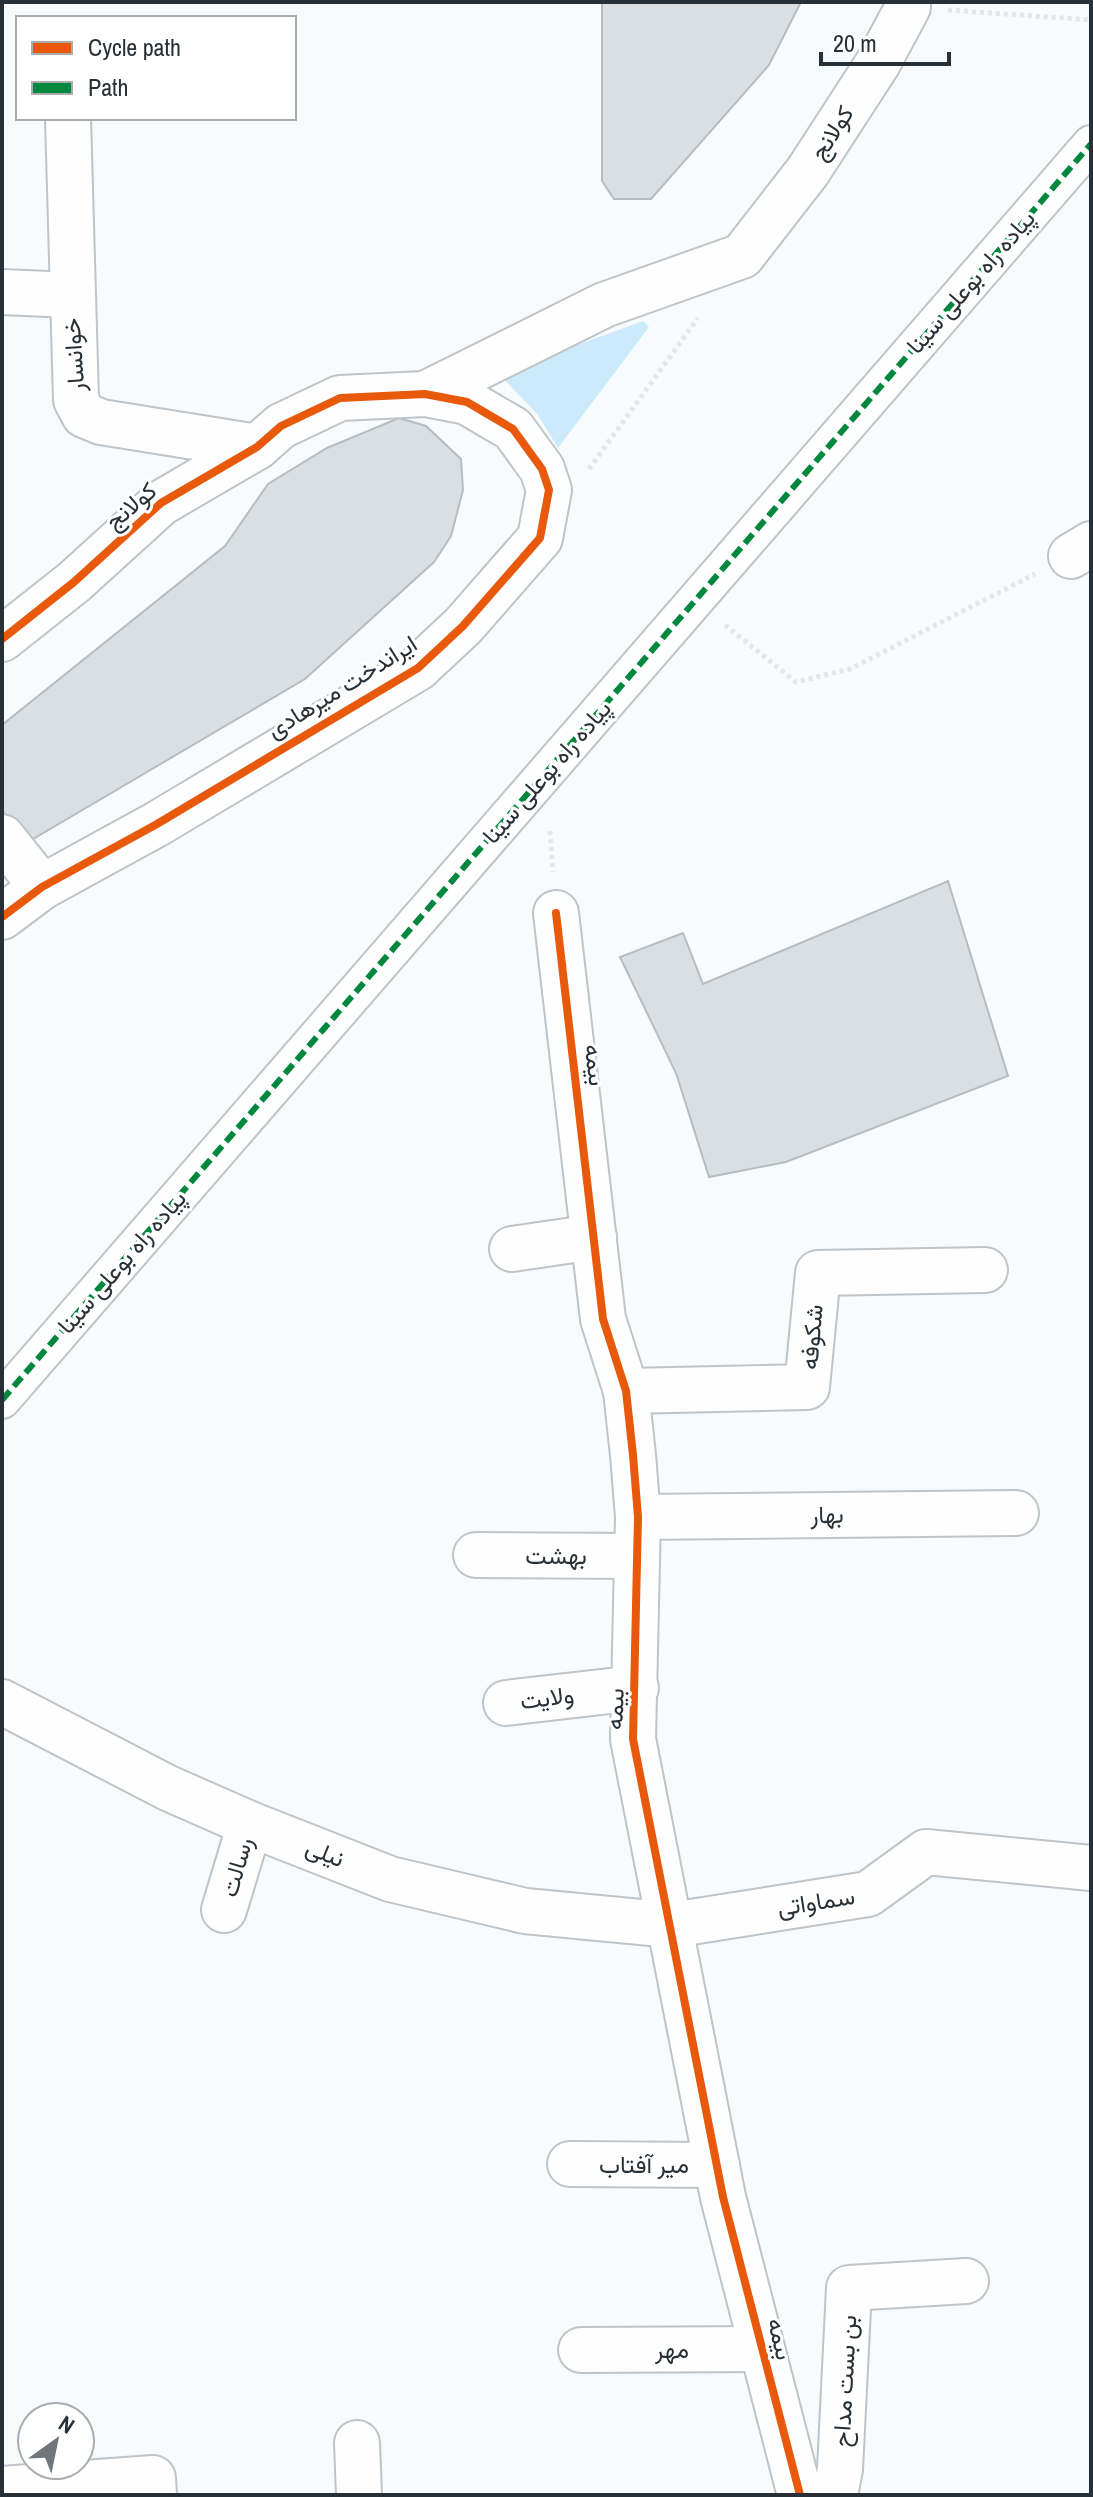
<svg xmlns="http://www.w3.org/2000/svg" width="1093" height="2497" font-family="'Archivo Narrow',Vazirmatn,sans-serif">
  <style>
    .green { fill: #cceafb }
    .building { fill: #d9dfe3; stroke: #b7bcc0; stroke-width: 2 }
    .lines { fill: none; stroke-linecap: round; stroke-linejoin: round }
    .pedestrian-casing { stroke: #bec4c8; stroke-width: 40 }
    .minor-casing { stroke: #bec4c8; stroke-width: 48 }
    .path { stroke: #e4e6e7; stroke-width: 5; stroke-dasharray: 4 4; stroke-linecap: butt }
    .pedestrian { stroke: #fefeff; stroke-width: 36 }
    .minor { stroke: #fefeff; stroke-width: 44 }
    .quiet { stroke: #00873e; stroke-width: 6; stroke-dasharray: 12 6; stroke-linecap: butt }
    .cycleway-casing { stroke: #fff; stroke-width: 13 }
    .cycleway { stroke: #e8590c; stroke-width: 8 }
    .labels { text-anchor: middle; stroke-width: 6; stroke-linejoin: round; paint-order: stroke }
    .street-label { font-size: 24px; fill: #273036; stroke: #fff }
  </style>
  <rect width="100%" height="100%" fill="#f8fbfd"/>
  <polygon class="green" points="643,321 649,327 558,448 538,415 501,376 505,371"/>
  <g class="building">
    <polygon points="602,2 801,2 769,65 651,199 614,199 602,181"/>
    <polygon points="399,418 426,426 461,459 463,490 451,536 434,562 305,679 28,842 2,811 2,725 225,546 268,484 327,448"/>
    <polygon points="948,881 1008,1076 786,1162 709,1177 676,1073 620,957 683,933 703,984"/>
  </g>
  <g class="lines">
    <g class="pedestrian-casing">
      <polyline id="pedestrian" points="2,1400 1091,144"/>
    </g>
    <g class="minor-casing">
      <g id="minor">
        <polyline points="68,118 76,400 84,415 101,422 257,447"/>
        <polyline points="2,292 71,295"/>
        <polyline points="425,394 604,305 742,256 808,171 878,63 908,7 907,2"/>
        <polyline points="1071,556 1091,544"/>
        <polyline points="2,639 74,582 161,503 257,447 281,426 340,398 425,394 467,402 513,429 542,469 549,490 540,538 463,626 418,668 157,824 42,887 2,917"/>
        <polyline points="2,837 42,887"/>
        <polyline points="556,913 603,1319 626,1391 633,1455 638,1517 633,1739 723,2197 800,2495"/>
        <polyline points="512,1249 594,1237"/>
        <polyline points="626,1391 807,1387 818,1273 985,1270"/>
        <polyline points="638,1517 1016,1513"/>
        <polyline points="476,1555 637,1556"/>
        <polyline points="2,1702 168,1788 250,1824 390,1879 525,1911 672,1925 868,1894 926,1852 1091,1868"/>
        <polyline points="506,1703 636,1688"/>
        <polyline points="224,1910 250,1824"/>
        <polyline points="570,2164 717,2165"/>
        <polyline points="581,2350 762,2349"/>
        <polyline points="357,2443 359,2495"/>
        <polyline points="2,2489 153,2478 154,2495"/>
        <polyline points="835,2495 840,2469 849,2288 966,2281"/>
      </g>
    </g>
    <g class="path">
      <polyline points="948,10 1091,20"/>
      <polyline points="589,469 698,318"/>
      <polyline points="725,625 796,682 850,669 1035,574"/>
      <polyline points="550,831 553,872"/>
    </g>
    <use href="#pedestrian" class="pedestrian"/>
    <use href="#minor" class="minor"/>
    <polyline class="quiet" points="2,1400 1091,144"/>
    <g class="cycleway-casing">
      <g id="cycleway">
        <polyline points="2,639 74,582 161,503 257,447 281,426 340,398 425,394 467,402 513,429 542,469 549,490 540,538 463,626 418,668 157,824 42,887 2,917"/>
        <polyline points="556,913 603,1319 626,1391 633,1455 638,1517 633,1739 723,2197 800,2495"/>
      </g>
    </g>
    <use href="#cycleway" class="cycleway"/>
  </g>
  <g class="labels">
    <g class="street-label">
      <text transform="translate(832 133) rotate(-57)" y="8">کولانج</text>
      <text transform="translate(971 282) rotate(-49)" y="8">پیاده راه بوعلی سینا</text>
      <text transform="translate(74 355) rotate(-94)" y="8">خوانسار</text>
      <text transform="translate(131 506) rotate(-40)" y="8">کولانج</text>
      <text transform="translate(342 687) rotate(-32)" y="8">ایراندخت میرهادی</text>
      <text transform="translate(547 772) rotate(-49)" y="8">پیاده راه بوعلی سینا</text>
      <text transform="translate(595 1065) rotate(83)" y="8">بیمه</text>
      <text transform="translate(122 1262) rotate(-49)" y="8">پیاده راه بوعلی سینا</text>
      <text transform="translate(812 1337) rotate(-85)" y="8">شکوفه</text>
      <text transform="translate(827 1515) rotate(-1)" y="8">بهار</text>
      <text x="556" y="1564">بهشت</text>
      <text transform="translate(547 1698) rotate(-7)" y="8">ولایت</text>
      <text transform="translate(615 1709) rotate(-88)" y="8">بیمه</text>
      <text transform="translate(325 1853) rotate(22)" y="8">نیلی</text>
      <text transform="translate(237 1867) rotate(-74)" y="8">رسالت</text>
      <text transform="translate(816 1902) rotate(-9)" y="8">سماواتی</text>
      <text x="644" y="2173">میر آفتاب</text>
      <text transform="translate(780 2339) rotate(76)" y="8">بیمه</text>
      <text x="672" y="2358">مهر</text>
      <text transform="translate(845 2381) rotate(-87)" y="8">بن بست مداح</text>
    </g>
  </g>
  <rect width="1093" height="2497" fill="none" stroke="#273036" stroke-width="8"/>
  <rect x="16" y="16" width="280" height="104" fill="#ffffff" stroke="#a9acaf" stroke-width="2"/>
  <rect x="32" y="42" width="40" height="12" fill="#e8590c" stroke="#a9acaf" stroke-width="2"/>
  <text x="88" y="56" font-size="24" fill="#273036">Cycle path</text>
  <rect x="32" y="82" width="40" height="12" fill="#00873e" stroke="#a9acaf" stroke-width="2"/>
  <text x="88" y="96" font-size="24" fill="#273036">Path</text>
  <g transform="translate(56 2441) rotate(33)"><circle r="38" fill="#ffffff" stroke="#a9acaf" stroke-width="2"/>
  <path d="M0-6L14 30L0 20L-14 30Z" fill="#70777c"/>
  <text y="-12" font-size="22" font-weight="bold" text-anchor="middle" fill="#273036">N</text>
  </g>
  <path d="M821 52v12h128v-12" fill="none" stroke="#273036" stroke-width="4"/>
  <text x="833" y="52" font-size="24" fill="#273036" stroke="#ffffff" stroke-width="6" paint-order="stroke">20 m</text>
</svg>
